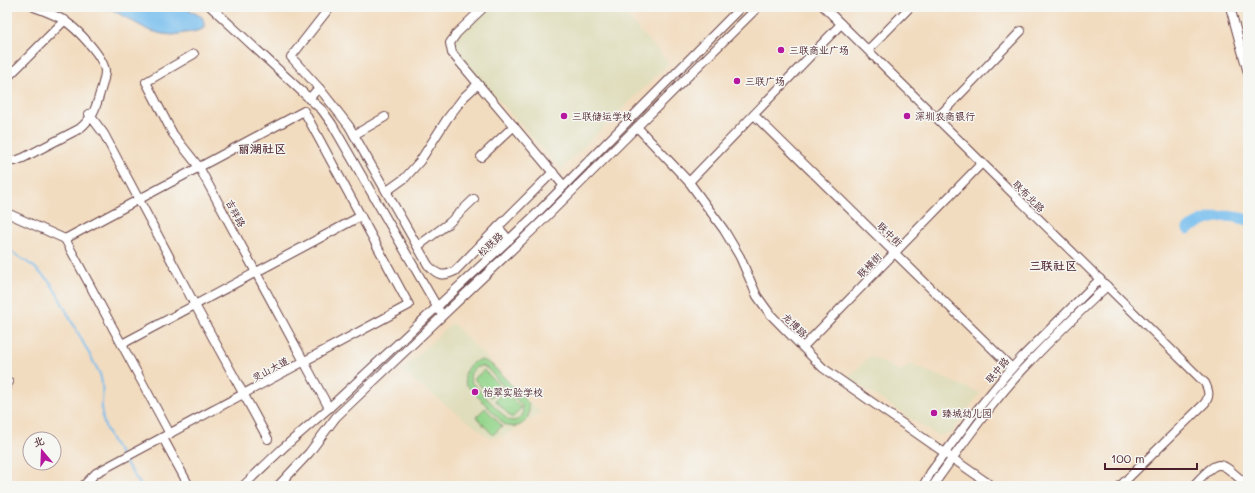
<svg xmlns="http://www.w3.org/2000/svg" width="1255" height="493" font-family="Mali,'LXGW WenKai TC',sans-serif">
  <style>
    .built { fill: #dfddbb }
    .green { fill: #94d58c; stroke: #6f7a5c; fill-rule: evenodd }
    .water { fill: #76bdee; stroke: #606e8c }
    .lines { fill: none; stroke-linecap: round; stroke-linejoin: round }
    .stream { stroke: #76bdee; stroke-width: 2 }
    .river { stroke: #76bdee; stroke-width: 11 }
    .minor-casing { stroke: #633b41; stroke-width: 10 }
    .minor { stroke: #fff; stroke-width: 8 }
    .poi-dot { fill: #b5179e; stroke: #f6f6f2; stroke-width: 1.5 }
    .labels { text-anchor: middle; stroke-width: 3; stroke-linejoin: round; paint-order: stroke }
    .poi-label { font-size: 10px; fill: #4a1f2b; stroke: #f6f6f2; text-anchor: start }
    .street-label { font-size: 10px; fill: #4a1f2b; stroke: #f6f6f2 }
    .quarter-label { font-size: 12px; font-weight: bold; fill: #4a1f2b; stroke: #f6f6f2 }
  </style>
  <rect width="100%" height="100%" fill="#f6f6f2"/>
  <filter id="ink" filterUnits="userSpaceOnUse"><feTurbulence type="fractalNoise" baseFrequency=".025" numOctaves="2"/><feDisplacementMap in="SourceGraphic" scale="8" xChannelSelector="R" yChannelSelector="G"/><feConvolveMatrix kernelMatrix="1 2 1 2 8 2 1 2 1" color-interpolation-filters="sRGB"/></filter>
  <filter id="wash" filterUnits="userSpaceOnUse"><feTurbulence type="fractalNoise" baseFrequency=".012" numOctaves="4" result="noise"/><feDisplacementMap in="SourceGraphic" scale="16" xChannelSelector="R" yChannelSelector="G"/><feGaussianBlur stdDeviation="0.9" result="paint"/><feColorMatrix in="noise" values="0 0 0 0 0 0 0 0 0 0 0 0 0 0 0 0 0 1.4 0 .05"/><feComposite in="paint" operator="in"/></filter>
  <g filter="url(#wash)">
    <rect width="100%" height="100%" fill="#f2dcbf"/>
    <g class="built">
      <polygon points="489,7 618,7 669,63 561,169 448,45"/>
      <polygon points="452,323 541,413 504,436 490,438 401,371"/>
      <polygon points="870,356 900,371 912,365 980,393 952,432 938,436 848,378"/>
    </g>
    <g class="green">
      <path d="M480 360 485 361 492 365 528 403C533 419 520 431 505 425L466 384C462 372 468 363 480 360ZM483 366 488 369 522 406 523 414C519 421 514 422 508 420L471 382C468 372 474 366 483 366Z"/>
      <polygon points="484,370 501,387 491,397 474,379"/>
      <polygon points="504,391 521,408 512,418 495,400"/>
      <polygon points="485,408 502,426 493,435 476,417"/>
    </g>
    <path class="water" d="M107 7H184L202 17C204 21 205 24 203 29L197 31 173 35 162 34 148 30Z"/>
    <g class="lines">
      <g class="stream">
        <path d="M7 249 33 266 50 282 56 292 100 374C105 390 101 399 102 414 104 430 113 443 122 456"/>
        <polyline points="124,460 141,486"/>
      </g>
      <path class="river" d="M1188 229C1208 216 1225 213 1248 220"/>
    </g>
  </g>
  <g filter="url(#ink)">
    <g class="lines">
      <g class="minor-casing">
        <g id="minor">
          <polyline points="211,7 312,101 322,110 332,124 440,312"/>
          <polyline points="484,7 457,33 450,43 452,53 564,186"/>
          <path d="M824 7 1205 383C1209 391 1210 396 1205 403L1120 486"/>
          <polyline points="1230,7 1248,73"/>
          <polyline points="868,50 910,7"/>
          <polyline points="194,54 146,82 173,134 199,167 329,408"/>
          <polyline points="7,78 65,20"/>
          <polyline points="320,89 291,57 330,7"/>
          <path d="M309 99 315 92 320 89 349 126 428 265C438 276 443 277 455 271L498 227"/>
          <polyline points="89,114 104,134 195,305 268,439"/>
          <polyline points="754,115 1012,368"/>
          <polyline points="937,118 1021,31"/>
          <polyline points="637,127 689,182 724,230 740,257 757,296 770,314 823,368 992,486"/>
          <polyline points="354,135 385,117"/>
          <polyline points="481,157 514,126"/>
          <path d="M7 161H15L23 158 79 129C92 119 96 108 100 93 102 86 105 78 105 71 104 57 77 29 65 21 56 15 44 11 34 7"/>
          <polyline points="689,182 841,24"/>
          <polyline points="387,191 405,178 420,161 447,119 464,97 478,84"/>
          <polyline points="7,213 65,239 170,434"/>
          <polyline points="65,239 304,111 409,305 96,473 83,486"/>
          <polyline points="509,240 498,227 553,172"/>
          <polyline points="418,246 449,223 474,199"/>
          <polyline points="122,344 361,216"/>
          <polyline points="803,347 982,163"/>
          <polyline points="7,385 9,382"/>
          <polyline points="163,438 189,486"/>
          <polyline points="243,486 283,448 329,408 532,218 741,7"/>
          <polyline points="278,486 309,453 336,417 539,224 758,7"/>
          <polyline points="923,486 931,472 972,416 1005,376 1022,357 1100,279"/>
          <path d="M933 486 939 477C967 438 995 398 1029 363 1054 336 1081 311 1107 286"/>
          <path d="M1193 486C1221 456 1218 460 1248 486"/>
        </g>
      </g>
      <use href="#minor" class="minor"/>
    </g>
  </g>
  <g class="poi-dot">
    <circle cx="781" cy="50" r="4"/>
    <circle cx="737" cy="81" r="4"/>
    <circle cx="564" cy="116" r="4"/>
    <circle cx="907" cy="116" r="4"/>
    <circle cx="475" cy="392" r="4"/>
    <circle cx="934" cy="413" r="4"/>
  </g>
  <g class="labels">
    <g class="poi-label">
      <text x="789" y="54">三联商业广场</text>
      <text x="745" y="85">三联广场</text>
      <text x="572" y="120">三联储运学校</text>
      <text x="915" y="120">深圳农商银行</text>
      <text x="483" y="396">怡翠实验学校</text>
      <text x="942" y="417">臻城幼儿园</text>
    </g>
    <g class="street-label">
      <text transform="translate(1029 196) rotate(45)" y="4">联布北路</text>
      <text transform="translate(236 213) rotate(62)" y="4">吉祥路</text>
      <text transform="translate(890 234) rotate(44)" y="4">联中街</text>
      <text transform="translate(490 244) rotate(-43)" y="4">松联路</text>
      <text transform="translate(869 265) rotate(-46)" y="4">联横街</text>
      <text transform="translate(795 325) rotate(45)" y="4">龙博路</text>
      <text transform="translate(270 369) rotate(-28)" y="4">灵山大道</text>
      <text transform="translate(997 370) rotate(-49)" y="4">联中路</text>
    </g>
    <g class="quarter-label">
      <text x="262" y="153">丽湖社区</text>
      <text x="1053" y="270">三联社区</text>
    </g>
  </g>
  <rect width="1255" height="493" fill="none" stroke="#f6f6f2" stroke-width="24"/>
  <g transform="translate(42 451) rotate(341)"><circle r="19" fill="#f6f6f2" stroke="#b1a0a2"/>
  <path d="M0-3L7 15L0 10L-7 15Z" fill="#b5179e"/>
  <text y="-6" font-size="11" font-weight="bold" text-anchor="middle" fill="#4a1f2b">北</text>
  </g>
  <path d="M1105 463v6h92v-6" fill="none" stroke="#4a1f2b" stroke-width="2"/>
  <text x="1111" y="463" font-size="12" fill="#4a1f2b" stroke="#f6f6f2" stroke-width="3" paint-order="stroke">100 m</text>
</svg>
